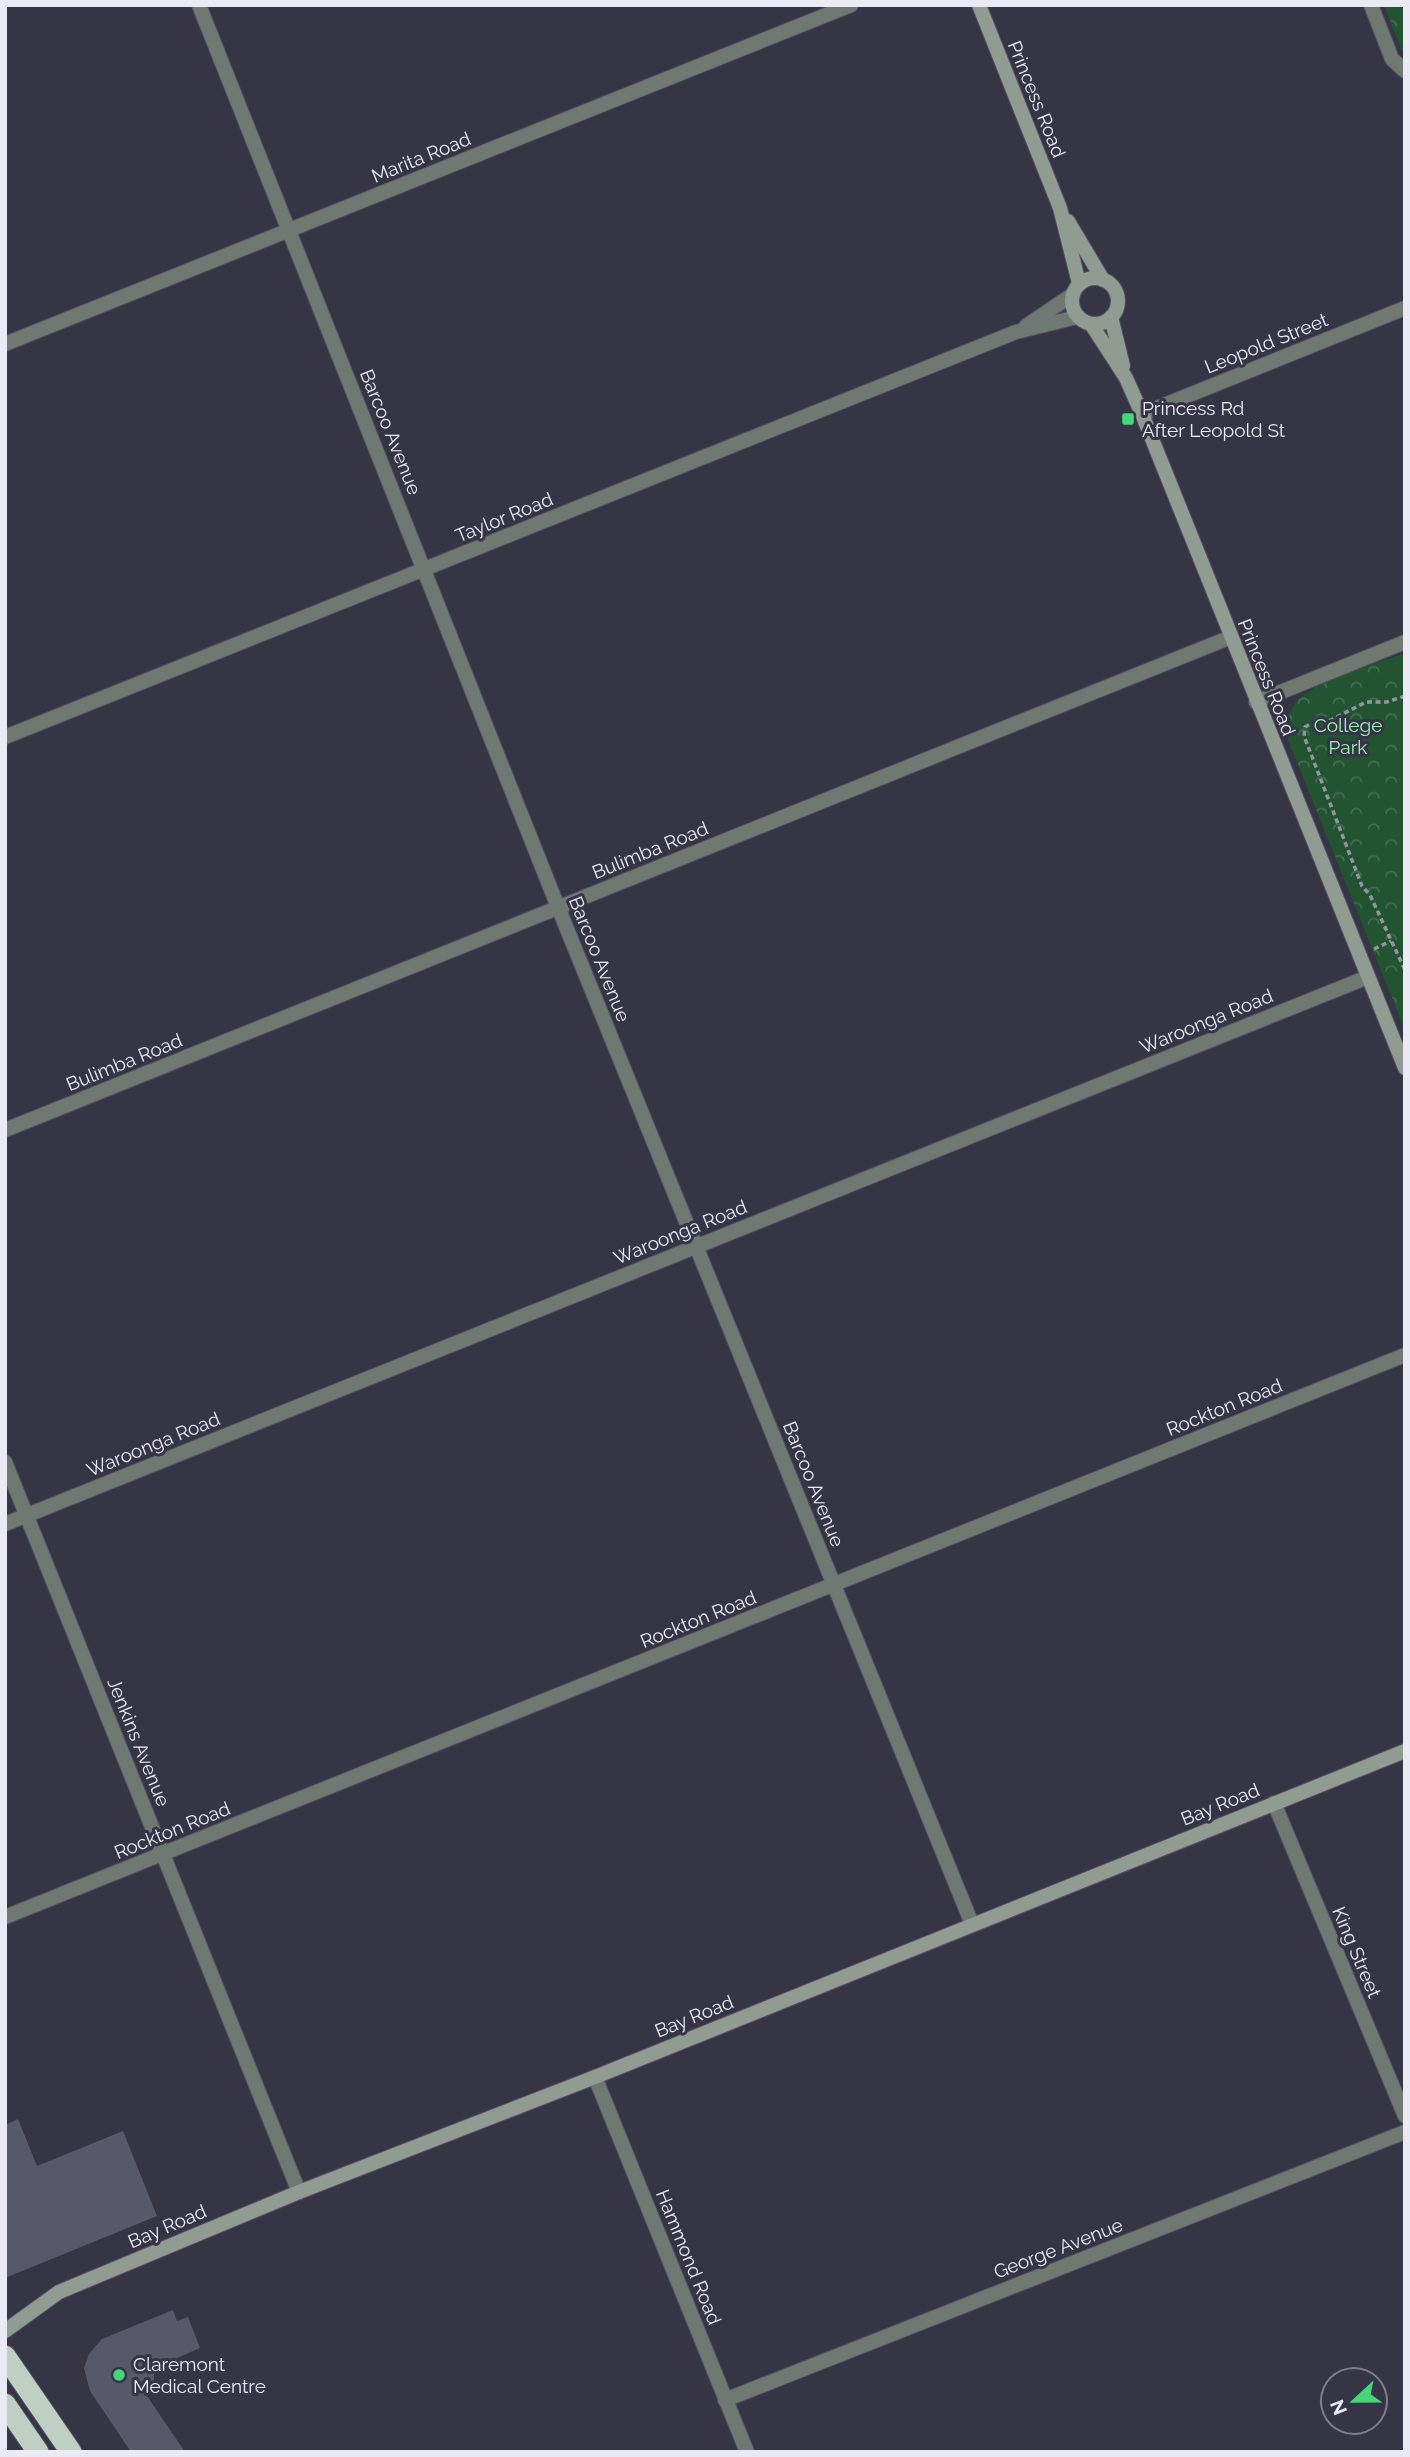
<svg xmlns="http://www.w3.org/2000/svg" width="1410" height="2457" font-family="Raleway,sans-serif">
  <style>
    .forest { fill: url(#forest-crowns) }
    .building { fill: #575869 }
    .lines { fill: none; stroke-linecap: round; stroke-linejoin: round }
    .street-casing { stroke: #525262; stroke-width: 16 }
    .secondary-casing { stroke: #525262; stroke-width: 16 }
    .highway-casing { stroke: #525262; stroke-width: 23 }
    .path { stroke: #9494a1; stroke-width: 3.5; stroke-dasharray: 5 3.5; stroke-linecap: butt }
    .street { stroke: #707872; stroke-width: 14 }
    .secondary { stroke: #909b92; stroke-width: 14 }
    .highway { stroke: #bed0c1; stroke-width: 21 }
    .poi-dot { fill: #46d779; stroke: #353546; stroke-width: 2.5 }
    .labels { text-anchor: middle; stroke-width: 6; stroke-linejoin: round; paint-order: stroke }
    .street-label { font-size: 19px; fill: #eaeaf5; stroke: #353546 }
    .poi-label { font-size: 19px; fill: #eaeaf5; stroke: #353546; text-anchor: start }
    .park-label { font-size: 19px; fill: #97f2af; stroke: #353546 }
  </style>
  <defs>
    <pattern id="forest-crowns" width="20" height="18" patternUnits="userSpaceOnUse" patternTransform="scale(1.75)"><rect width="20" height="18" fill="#235432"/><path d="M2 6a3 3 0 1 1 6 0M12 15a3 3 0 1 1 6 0" fill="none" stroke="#436d50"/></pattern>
  </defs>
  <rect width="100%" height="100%" fill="#353546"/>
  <g class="forest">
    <polygon points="1384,5 1405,5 1405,58"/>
    <path d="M1405 653V1030L1287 737C1288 725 1287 716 1294 705 1310 681 1377 664 1405 653Z"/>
  </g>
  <g class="building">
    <polygon points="18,2119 37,2166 123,2131 157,2216 5,2278 5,2125"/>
    <polygon points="173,2310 177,2321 188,2317 200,2348 154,2368 154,2383 145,2393 185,2452 131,2452 90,2391 84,2368 89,2354 102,2339"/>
  </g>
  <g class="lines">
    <g class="street-casing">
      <g id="street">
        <polyline points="199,5 558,907 972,1924"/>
        <polyline points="1371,5 1392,59 1405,71"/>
        <polyline points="1026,326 1072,295"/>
        <polyline points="5,344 851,5"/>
        <polyline points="1142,414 1405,308"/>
        <polyline points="1256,702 1405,642"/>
        <polyline points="5,737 1016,332 1077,317"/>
        <polyline points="5,1130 1231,637"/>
        <polyline points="5,1462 299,2192"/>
        <polyline points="5,1524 1368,977"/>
        <polyline points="1274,1803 1405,2116"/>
        <polyline points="5,1917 1405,1355"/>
        <polyline points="595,2077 747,2452"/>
        <polyline points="725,2400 1405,2132"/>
      </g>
    </g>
    <g class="secondary-casing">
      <g id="secondary">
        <polyline points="979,5 1060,208 1079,283"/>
        <polyline points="1068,221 1103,280"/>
        <circle cx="1095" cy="301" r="23"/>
        <polyline points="1111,317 1123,366"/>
        <polyline points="1091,324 1126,378 1142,414 1405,1068"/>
        <polyline points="5,2331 59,2292 299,2192 595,2077 1405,1751"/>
      </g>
    </g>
    <g class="highway-casing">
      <g id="highway">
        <polyline points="5,2356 71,2452"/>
        <polyline points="5,2404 38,2452"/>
      </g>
    </g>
    <g class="path">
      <polyline points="1405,696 1387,702 1366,702 1331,720 1312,723 1305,727 1304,736 1362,886 1370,895 1405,970"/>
      <polyline points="1374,949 1391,941"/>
    </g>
    <use href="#street" class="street"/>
    <use href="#secondary" class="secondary"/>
    <use href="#highway" class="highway"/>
  </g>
  <g class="poi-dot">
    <rect x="1121" y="412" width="14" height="14" rx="3.5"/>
    <circle cx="119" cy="2375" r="7"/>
  </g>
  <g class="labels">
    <g class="street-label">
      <text transform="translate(1037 99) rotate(68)" y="7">Princess Road</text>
      <text transform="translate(421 157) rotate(-22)" y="7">Marita Road</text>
      <text transform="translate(1266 343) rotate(-22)" y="7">Leopold Street</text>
      <text transform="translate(391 432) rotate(68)" y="7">Barcoo Avenue</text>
      <text transform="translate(504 517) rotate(-22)" y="7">Taylor Road</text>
      <text transform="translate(1267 677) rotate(68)" y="7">Princess Road</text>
      <text transform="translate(650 850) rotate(-22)" y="7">Bulimba Road</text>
      <text transform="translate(600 959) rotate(68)" y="7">Barcoo Avenue</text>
      <text transform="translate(1206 1021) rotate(-22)" y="7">Waroonga Road</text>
      <text transform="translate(124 1062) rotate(-22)" y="7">Bulimba Road</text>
      <text transform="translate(680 1232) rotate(-22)" y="7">Waroonga Road</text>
      <text transform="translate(1224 1407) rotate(-22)" y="7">Rockton Road</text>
      <text transform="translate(153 1444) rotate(-22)" y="7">Waroonga Road</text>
      <text transform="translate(814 1484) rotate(68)" y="7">Barcoo Avenue</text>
      <text transform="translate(698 1619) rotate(-22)" y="7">Rockton Road</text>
      <text transform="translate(139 1742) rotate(68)" y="7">Jenkins Avenue</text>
      <text transform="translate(1220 1804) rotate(-22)" y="7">Bay Road</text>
      <text transform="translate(172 1830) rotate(-22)" y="7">Rockton Road</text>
      <text transform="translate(1357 1952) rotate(67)" y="7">King Street</text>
      <text transform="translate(694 2016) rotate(-22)" y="7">Bay Road</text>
      <text transform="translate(167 2226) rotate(-23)" y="7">Bay Road</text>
      <text transform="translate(1058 2248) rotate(-21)" y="7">George Avenue</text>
      <text transform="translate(689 2257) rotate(68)" y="7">Hammond Road</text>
    </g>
    <g class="poi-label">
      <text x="1142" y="415">Princess Rd<tspan x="1142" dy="22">After Leopold St</tspan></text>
      <text x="133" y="2371">Claremont<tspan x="133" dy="22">Medical Centre</tspan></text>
    </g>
    <g class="park-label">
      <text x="1348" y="732">College<tspan x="1348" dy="22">Park</tspan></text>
    </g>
  </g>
  <rect width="1410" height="2457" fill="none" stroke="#eaeaf5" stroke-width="14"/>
  <g transform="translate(1354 2401) rotate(248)"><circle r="33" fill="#353546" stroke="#7d7d8c" stroke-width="2"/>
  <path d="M0-5L12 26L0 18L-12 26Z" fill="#46d779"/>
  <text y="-10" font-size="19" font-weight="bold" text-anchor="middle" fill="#eaeaf5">N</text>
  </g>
</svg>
